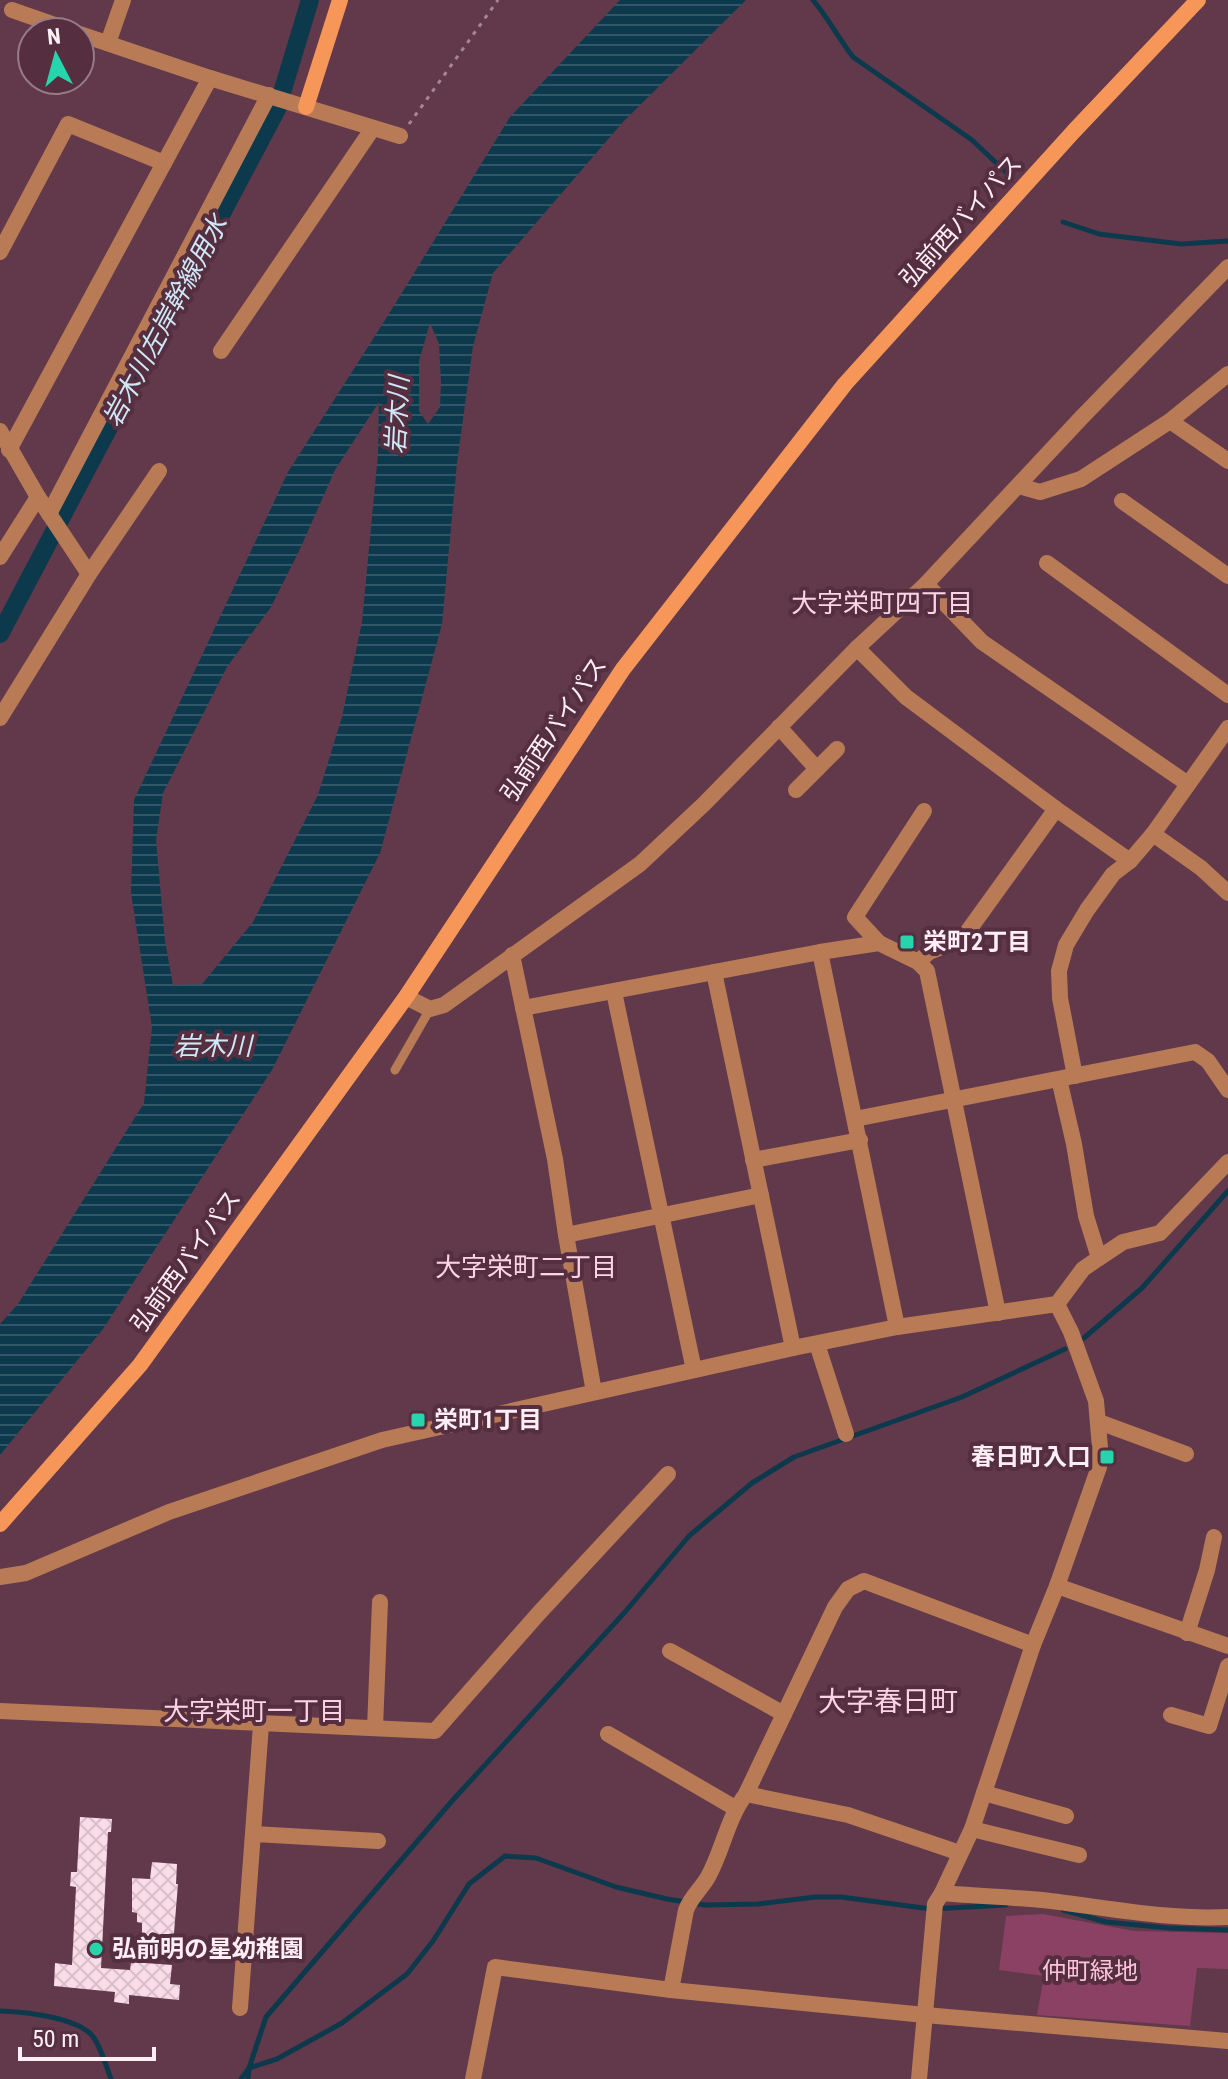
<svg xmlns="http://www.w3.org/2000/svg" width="1228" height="2079" font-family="'Roboto Condensed','Noto Sans JP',sans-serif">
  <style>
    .park { fill: #8b4164 }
    .water { fill: url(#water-rules); fill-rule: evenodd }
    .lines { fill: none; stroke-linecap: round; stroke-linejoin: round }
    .stream { stroke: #0d394d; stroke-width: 5 }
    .canal { stroke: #0d394d; stroke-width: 18 }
    .building { fill: url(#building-cross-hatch) }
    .path { stroke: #a58794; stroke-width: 3; stroke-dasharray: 4 6; stroke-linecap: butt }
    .lane { stroke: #b87b56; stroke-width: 9 }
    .street { stroke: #b87b56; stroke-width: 16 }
    .secondary { stroke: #f69658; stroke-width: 16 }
    .poi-dot { fill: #27d5ad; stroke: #552e40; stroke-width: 3 }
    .labels { text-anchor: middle; stroke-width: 8; stroke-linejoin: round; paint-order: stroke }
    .street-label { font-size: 24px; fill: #ffeff5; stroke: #552e40 }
    .poi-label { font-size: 24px; font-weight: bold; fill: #ffeff5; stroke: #552e40; text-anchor: start }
    .park-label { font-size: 24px; fill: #fcc4db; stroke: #552e40 }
    .water-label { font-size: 26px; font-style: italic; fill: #cee8f7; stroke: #552e40 }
    .neighbourhood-label { font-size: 26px; fill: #fcd4e4; stroke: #552e40 }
    .quarter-label { font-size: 28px; fill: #fcd4e4; stroke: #552e40 }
  </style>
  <defs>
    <pattern id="water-rules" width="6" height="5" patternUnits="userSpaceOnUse" patternTransform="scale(2)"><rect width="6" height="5" fill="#0d394d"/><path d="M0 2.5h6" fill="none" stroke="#315667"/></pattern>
    <pattern id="building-cross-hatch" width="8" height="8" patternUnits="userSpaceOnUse" patternTransform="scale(2)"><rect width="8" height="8" fill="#fadce8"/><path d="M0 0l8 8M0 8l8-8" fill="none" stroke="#d7bec8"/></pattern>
  </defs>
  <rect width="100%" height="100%" fill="#61394a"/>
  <polygon class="park" points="1043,1914 1134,1931 1228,1933 1228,1969 1197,1968 1190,2026 1037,2015 1044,1976 999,1970 1006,1916"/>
  <path class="water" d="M620 0H746L623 122 493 273 473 346 457 463 442 624 380 853 272 1070 103 1329 0 1455V1324L18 1304 144 1103 152 1027 131 893 134 800 288 472 387 317 510 117ZM430 323 439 344 441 383 440 407 428 424 419 411V361ZM379 402 378 454 362 622 342 717 318 795 253 922 202 984 173 985 165 941 156 840 163 793 227 667 271 607 300 549 335 470Z"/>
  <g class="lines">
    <g class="stream">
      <path d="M813 0C828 18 839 39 853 57L972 140 1009 175"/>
      <polyline points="1063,222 1099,234 1181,244 1228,241"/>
      <polyline points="1084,1338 1142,1288 1228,1191"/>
      <polyline points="1063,1910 1106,1922 1169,1928 1228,1930"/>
      <path d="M0 2011C24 2012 80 2017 94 2038 102 2050 106 2066 111 2079"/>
      <polyline points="241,2079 249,2068 277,2059 342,2023 407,1974 433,1941 469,1884 505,1856 536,1858 616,1887 667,1899 705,1905 758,1904 815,1897 841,1897 931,1909 1006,1905"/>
      <polyline points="248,2079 249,2068 266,2017 452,1801 625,1612 689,1536 752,1483 794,1457 962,1397 1065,1349"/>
    </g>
    <polyline class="canal" points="0,634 277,109 310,0"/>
  </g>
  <g class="building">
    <polygon points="80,1817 112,1819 111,1832 108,1832 101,1968 130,1970 131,1962 172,1965 170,1984 180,1985 179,2000 129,1995 129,2004 114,2002 115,1992 54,1986 55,1963 72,1965 76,1887 70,1886 71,1872 77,1872"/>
    <polygon points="152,1862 177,1864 176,1884 178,1884 173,1945 142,1938 142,1923 137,1922 137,1913 132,1912 132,1878 150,1879"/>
  </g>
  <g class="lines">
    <polyline class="path" points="409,124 498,0"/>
    <polyline class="lane" points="395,1070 430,1009"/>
    <g class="street">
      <polyline points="12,10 75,32"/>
      <polyline points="80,34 210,78 400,136"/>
      <polyline points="108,43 123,0"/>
      <polyline points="0,252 68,124 164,163"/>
      <polyline points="221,351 373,128"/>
      <polyline points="1170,421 1228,461"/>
      <polyline points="0,431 38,497 89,574"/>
      <polyline points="9,450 210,78"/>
      <polyline points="1019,486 1040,492 1081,479 1170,421 1228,374"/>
      <polyline points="1122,501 1228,576"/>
      <polyline points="49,514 269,95"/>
      <polyline points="0,557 38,497"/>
      <polyline points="1047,563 1228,695"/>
      <polyline points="926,584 982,642 1188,784"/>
      <polyline points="857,648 906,697 1056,809 1130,861"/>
      <polyline points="0,718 89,574 159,471"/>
      <polyline points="779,727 817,769"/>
      <polyline points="796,790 837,749"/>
      <polyline points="1153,834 1201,868 1228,893"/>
      <polyline points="879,943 855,917 924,811"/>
      <polyline points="820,952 897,1327"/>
      <polyline points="512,955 555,1159 566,1235 594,1392"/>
      <polyline points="918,962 929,952 963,938 1056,809"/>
      <polyline points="714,972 793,1348"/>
      <polyline points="614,992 694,1370"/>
      <polyline points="406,997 430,1009 444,1005 640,864 704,804 857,648 926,584 1082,417 1228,267"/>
      <polyline points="523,1008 820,952 879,943 918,962 927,971 998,1313"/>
      <polyline points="1075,1076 1060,998 1059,971 1066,945 1087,910 1113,874 1130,861 1153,834 1228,728"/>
      <polyline points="855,1119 1195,1052 1208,1061 1228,1090"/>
      <polyline points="753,1160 860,1140"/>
      <polyline points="566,1235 761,1195"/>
      <polyline points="1099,1258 1123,1242 1160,1233 1228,1162"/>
      <polyline points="817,1344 846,1434"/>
      <polyline points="1099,1422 1186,1454"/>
      <polyline points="0,1577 26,1573 169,1512 382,1440 793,1348 897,1327 1057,1304 1083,1269 1099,1258 1086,1216 1074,1144 1059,1079"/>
      <polyline points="1057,1586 1228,1646"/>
      <polyline points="1187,1633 1207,1570 1214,1537"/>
      <polyline points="670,1651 784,1714"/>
      <polyline points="0,1711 435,1731 539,1613 668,1474"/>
      <polyline points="1171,1715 1209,1726 1228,1666"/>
      <polyline points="375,1728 380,1602"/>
      <polyline points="608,1734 735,1808"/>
      <polyline points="984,1793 1066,1816"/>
      <polyline points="746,1794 848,1815 960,1853"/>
      <polyline points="972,1829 1079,1855"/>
      <polyline points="253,1834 378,1841"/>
      <path d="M942 1893C975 1896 1009 1897 1042 1900 1104 1907 1165 1920 1228 1917"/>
      <path d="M671 1990 686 1910C691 1897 701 1889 708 1877 723 1850 727 1819 746 1794L835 1607 848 1589 864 1581 1033 1645"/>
      <polyline points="240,2008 261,1725"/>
      <polyline points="473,2079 495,1967 671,1990 925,2015 1228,2041"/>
      <polyline points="919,2079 935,1904 942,1893 972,1829 1033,1645 1057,1586 1099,1467 1100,1448 1096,1401 1071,1332 1057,1304"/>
    </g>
    <g class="secondary">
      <polyline points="306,107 340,0"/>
      <polyline points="0,1524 140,1365 406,997 623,669 845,384 1074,131 1198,0"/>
    </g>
  </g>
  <g class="poi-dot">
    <rect x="899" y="934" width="16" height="16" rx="4"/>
    <rect x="410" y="1412" width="16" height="16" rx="4"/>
    <rect x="1099" y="1449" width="16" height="16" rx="4"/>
    <circle cx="96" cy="1949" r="8"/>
  </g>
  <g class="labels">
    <g class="street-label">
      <text transform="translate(961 221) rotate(-48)" y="8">弘前西バイパス</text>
      <text transform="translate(554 729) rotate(-56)" y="8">弘前西バイパス</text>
      <text transform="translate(186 1261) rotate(-54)" y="8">弘前西バイパス</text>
    </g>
    <g class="poi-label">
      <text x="923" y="950">栄町2丁目</text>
      <text x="434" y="1428">栄町1丁目</text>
      <text x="1091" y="1465" text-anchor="end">春日町入口</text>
      <text x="112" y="1957">弘前明の星幼稚園</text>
    </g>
    <g class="park-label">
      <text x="1090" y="1979">仲町緑地</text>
    </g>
    <g class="water-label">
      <text transform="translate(165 321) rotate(-62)" y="9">岩木川左岸幹線用水</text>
      <text transform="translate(397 415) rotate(-87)" y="9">岩木川</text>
      <text x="213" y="1055">岩木川</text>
    </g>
    <g class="neighbourhood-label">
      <text x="882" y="612">大字栄町四丁目</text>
      <text x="526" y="1276">大字栄町二丁目</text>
      <text x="254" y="1720">大字栄町一丁目</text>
    </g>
    <g class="quarter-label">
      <text x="888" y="1711">大字春日町</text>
    </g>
  </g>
  <g transform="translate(56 56) rotate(354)"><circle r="38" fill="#552e40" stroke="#997b88" stroke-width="2"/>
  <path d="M0-6L14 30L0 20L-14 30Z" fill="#27d5ad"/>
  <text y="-12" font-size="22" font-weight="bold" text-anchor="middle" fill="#ffeff5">N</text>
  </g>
  <path d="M20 2047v12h134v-12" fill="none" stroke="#ffeff5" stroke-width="4"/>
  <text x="32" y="2047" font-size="24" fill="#ffeff5" stroke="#552e40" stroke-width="6" paint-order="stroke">50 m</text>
</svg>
